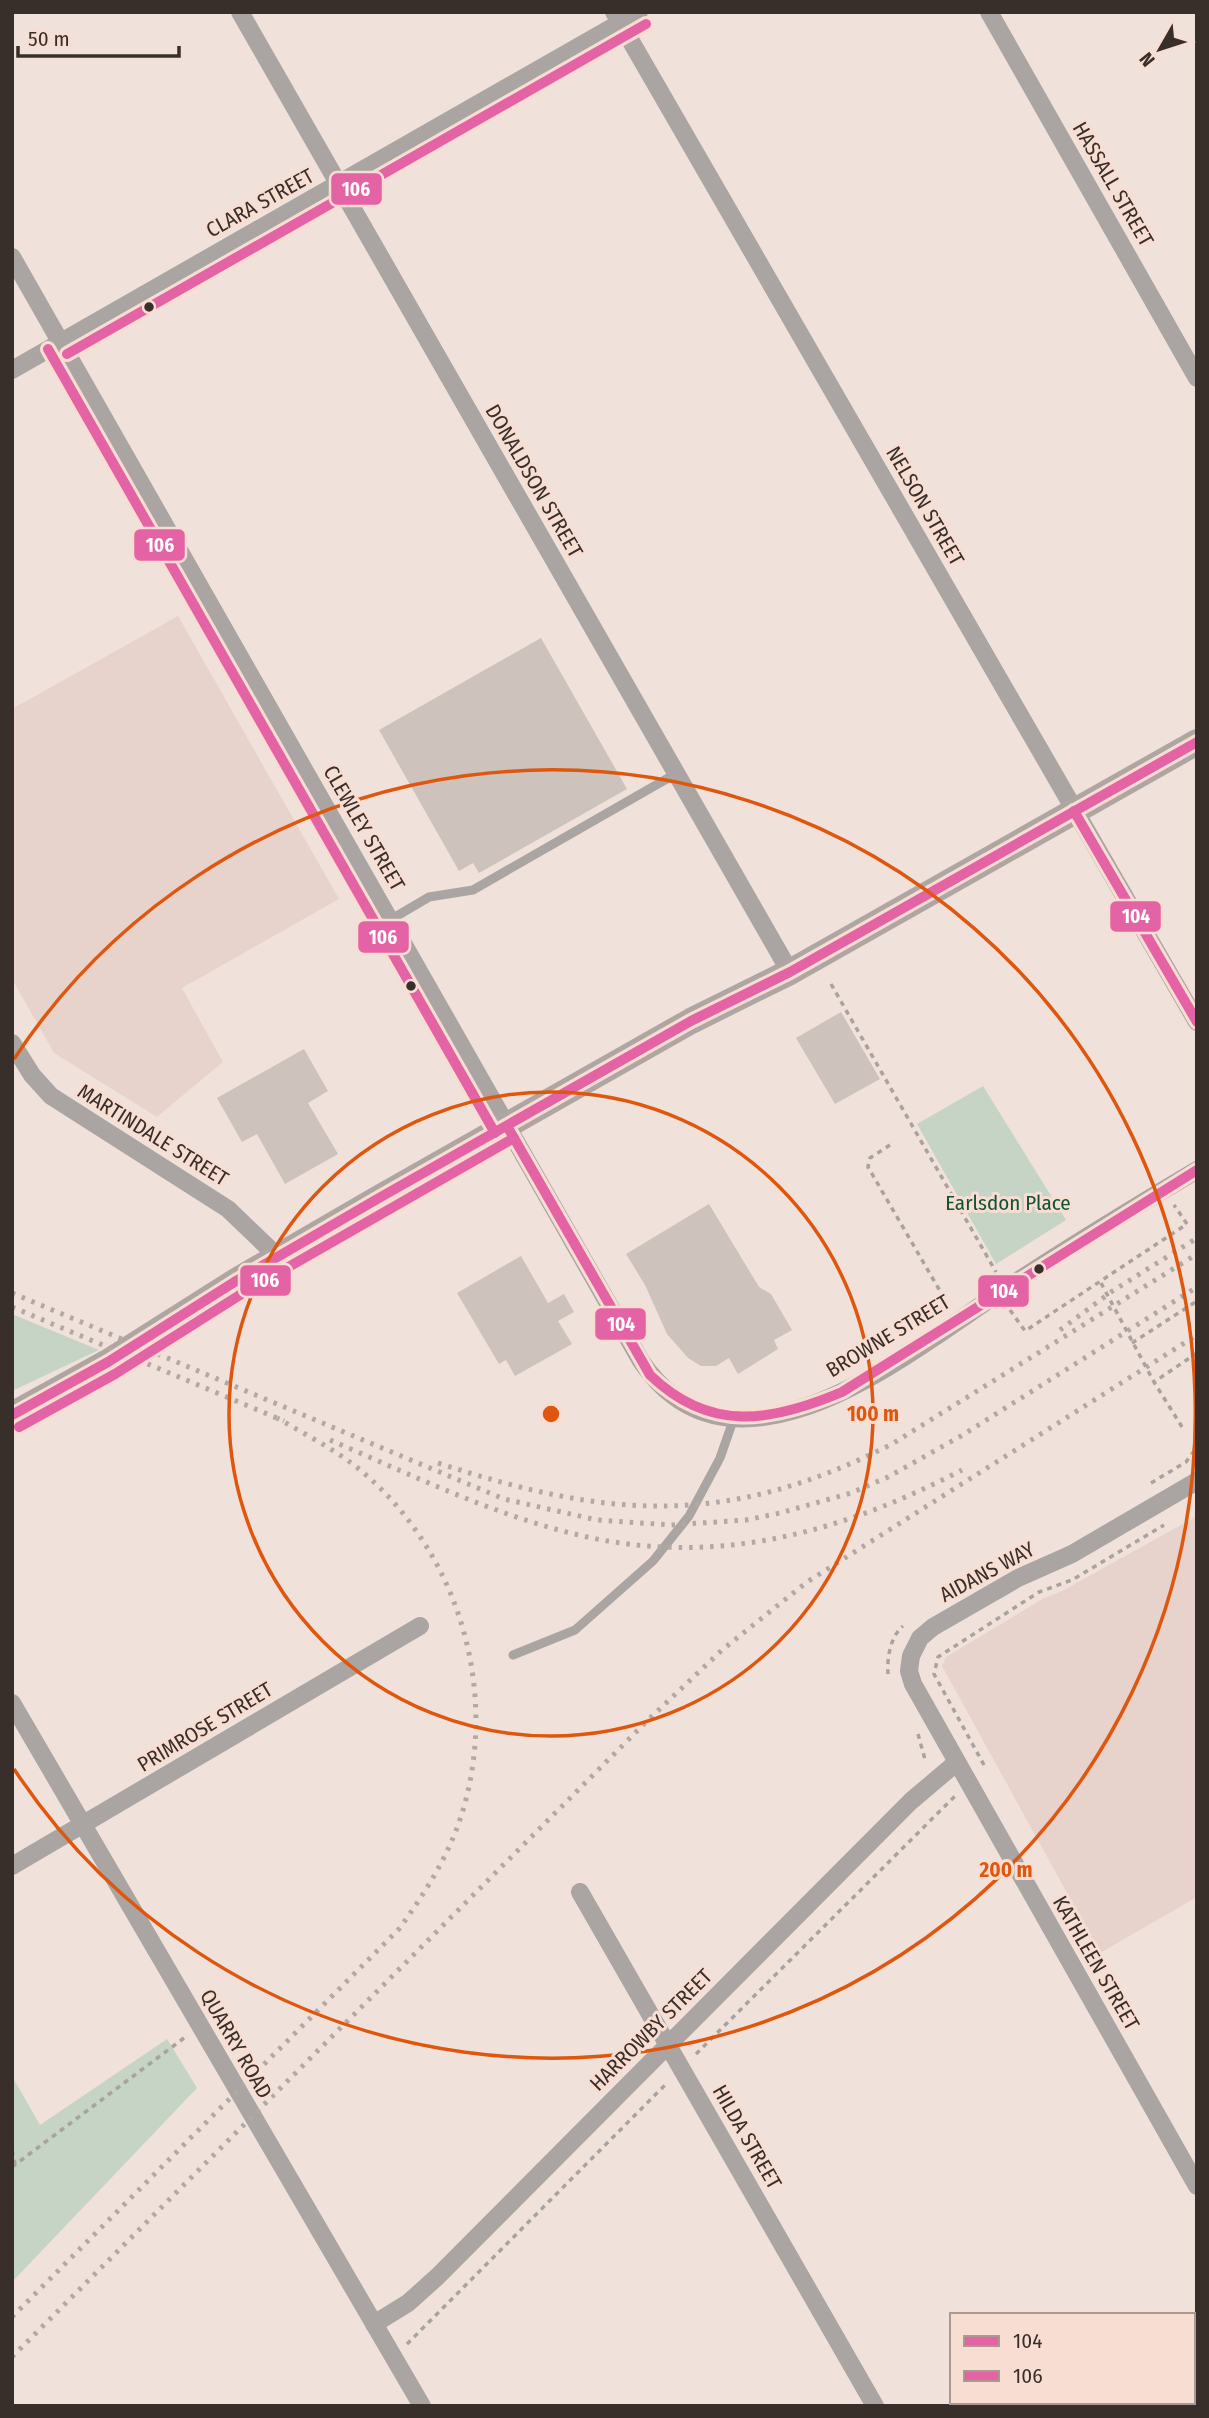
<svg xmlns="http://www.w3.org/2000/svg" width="1209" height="2418" font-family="'Fira Sans Condensed',sans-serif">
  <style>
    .education { fill: #e7d3cc }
    .green { fill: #c6d4c5 }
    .building { fill: #cdc2bc }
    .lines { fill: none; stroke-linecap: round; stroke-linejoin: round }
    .path { stroke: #aaa29e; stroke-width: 3.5; stroke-dasharray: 5 5; stroke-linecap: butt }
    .lane { stroke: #aaa4a2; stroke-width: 9 }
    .street { stroke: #aaa4a2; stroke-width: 18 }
    .primary { stroke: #afa6a3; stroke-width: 26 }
    .rail { stroke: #b3a9a4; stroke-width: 5; stroke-dasharray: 3.5 7; stroke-linecap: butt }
    .path-bridge { stroke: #aaa29e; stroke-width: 3.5; stroke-dasharray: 5 5; stroke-linecap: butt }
    .bus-1-casing { stroke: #f8ded2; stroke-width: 16 }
    .bus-2-casing { stroke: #f8ded2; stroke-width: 16 }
    .bus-1 { stroke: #e463a4; stroke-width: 10 }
    .bus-2 { stroke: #e463a4; stroke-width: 10 }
    .ring { fill: none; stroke: #df570e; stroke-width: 3.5 }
    .bus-dot { fill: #382e2a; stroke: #f8ded2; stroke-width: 2.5 }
    .labels { text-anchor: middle; stroke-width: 6; stroke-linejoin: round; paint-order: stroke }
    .street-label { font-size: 21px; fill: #382e2a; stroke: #f8ded2 }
    .park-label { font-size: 21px; fill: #0f5336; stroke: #f8ded2 }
    .centre { fill: #df570e; stroke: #f8ded2; stroke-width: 3.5 }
    .ring-label { font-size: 21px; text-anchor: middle; font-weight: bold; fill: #df570e; stroke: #f8ded2; stroke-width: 6; stroke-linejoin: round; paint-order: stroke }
    .line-badge { stroke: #f8ded2; stroke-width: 2.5 }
    .badge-label { font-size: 19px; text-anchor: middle; font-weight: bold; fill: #fff }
  </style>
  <rect width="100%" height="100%" fill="#f0e2da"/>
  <g class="education">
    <polygon points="178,616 339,899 182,988 223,1062 157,1117 54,1053 12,979 12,709"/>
    <polygon points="1197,1516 1197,1897 1100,1953 942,1666 946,1657 1044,1598 1062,1591"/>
  </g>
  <g class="green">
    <polygon points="983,1086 1066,1220 996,1264 917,1124"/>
    <polygon points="12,1314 99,1350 12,1391"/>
    <polygon points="167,2039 197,2088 12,2282 12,2076 40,2125"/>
  </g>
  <g class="building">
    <polygon points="541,638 627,789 479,873 473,863 459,871 379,730"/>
    <polygon points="841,1012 880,1079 835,1104 796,1038"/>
    <polygon points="304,1049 328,1091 308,1103 338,1154 285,1184 257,1134 242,1142 217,1098"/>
    <polygon points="709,1204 759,1287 771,1294 792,1330 774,1340 778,1349 738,1374 729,1358 716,1366 701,1366 688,1358 667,1334 645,1285 626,1254"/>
    <polygon points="521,1256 548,1303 564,1294 574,1312 558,1321 572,1344 515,1376 506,1360 499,1364 457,1293"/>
  </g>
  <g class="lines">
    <g class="path">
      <polyline points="831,984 996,1272"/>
      <polyline points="890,1145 870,1158 868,1167 947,1303"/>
      <polyline points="1010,1310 1025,1331 1187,1224 1174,1205"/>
      <polyline points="1132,1343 1197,1301"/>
      <polyline points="1182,1427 1154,1382 1197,1353"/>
      <polyline points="1194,1451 1197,1430"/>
      <polyline points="1151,1483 1186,1462 1194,1451 1197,1456"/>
      <path d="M888 1674C887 1658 890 1637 903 1626"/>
      <polyline points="918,1734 926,1763"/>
      <polyline points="984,1765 934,1674 938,1657 1039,1592 1072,1580 1164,1525"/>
      <polyline points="696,2054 956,1795"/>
      <polyline points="12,2150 15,2164"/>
      <polyline points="12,2167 184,2038"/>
      <polyline points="407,2344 668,2082"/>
    </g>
    <g class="lane">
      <polyline points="390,920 429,897 473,890 677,773"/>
      <polyline points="513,1655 575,1630 653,1561 689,1516 720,1458 734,1418"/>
    </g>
    <g class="street">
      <polyline points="240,12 790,972"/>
      <polyline points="614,12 1197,1022"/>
      <polyline points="989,12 1197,378"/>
      <path d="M12 257 641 1361C734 1499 908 1353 1002 1291 1066 1249 1131 1209 1197 1170"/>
      <polyline points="12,370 639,12"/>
      <polyline points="12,1043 32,1075 51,1096 228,1209 278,1257"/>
      <polyline points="1197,1481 1072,1554 1018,1578 933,1627 920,1638 911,1656 909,1671 913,1684 1197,2186"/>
      <polyline points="12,1703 422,2406"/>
      <polyline points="12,1866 420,1626"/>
      <polyline points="580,1892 875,2406"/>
      <polyline points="374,2324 408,2303 437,2277 911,1801 956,1763"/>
    </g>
    <polyline class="primary" points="12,1415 108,1362 236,1281 379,1198 691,1021 790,972 1197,742"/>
    <g class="rail">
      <polyline points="12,1293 504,1499 597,1520 671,1525 746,1520 780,1513 851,1493 888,1477 961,1436 1197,1287"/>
      <polyline points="12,1307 284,1421"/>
      <polyline points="1060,1330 1111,1292 1197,1238"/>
      <path d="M330 1440C412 1475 495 1516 583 1536 717 1567 843 1532 962 1470"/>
      <path d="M438 1463C609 1519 727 1528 892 1444L1197 1254"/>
      <path d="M12 2317 399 1929C422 1897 443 1865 457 1828 504 1700 461 1549 354 1465 330 1447 303 1433 277 1418"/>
      <polyline points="12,2357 647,1721 722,1650 807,1582 1197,1335"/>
    </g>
    <polyline class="path-bridge" points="1101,1283 1154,1382"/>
    <g class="bus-1-casing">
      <g id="bus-1">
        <polyline points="1074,811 1197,1022"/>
        <path d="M507 1126 650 1375C710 1433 771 1422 842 1392L1197 1170"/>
        <polyline points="12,1415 108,1362 236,1281 379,1198 691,1021 790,972 1197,742"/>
      </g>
    </g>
    <g class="bus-2-casing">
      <g id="bus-2">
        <polyline points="48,349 495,1133"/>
        <polyline points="67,354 646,24"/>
        <polyline points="19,1427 115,1374 243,1293 514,1138"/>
      </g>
    </g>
    <use href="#bus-1" class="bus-1"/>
    <use href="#bus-2" class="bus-2"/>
  </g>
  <g class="ring">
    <circle cx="551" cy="1414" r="322"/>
    <path d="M14 1059A644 644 0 1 1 14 1769"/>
  </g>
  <g class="bus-dot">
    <circle cx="149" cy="307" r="6"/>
    <circle cx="411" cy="986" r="6"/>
    <circle cx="1039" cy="1269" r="6"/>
  </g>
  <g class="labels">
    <g class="street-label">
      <text transform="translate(1113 184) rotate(60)" y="7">HASSALL STREET</text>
      <text transform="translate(260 203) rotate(-29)" y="7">CLARA STREET</text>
      <text transform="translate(534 481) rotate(60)" y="7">DONALDSON STREET</text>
      <text transform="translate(925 506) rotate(60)" y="7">NELSON STREET</text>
      <text transform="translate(364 828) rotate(60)" y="7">CLEWLEY STREET</text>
      <text transform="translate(153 1135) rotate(32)" y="7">MARTINDALE STREET</text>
      <text transform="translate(888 1336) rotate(-31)" y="7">BROWNE STREET</text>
      <text transform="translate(987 1572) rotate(-28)" y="7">AIDANS WAY</text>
      <text transform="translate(205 1727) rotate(-31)" y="7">PRIMROSE STREET</text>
      <text transform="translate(1096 1963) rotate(60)" y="7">KATHLEEN STREET</text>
      <text transform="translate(651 2030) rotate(-45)" y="7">HARROWBY STREET</text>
      <text transform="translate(236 2044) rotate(60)" y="7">QUARRY ROAD</text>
      <text transform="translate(747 2137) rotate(60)" y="7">HILDA STREET</text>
    </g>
    <g class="park-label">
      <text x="1008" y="1210">Earlsdon Place</text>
    </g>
  </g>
  <circle cx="551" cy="1414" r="10" class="centre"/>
  <g class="ring-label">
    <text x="873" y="1421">100 m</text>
    <text x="1006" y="1877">200 m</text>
  </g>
  <g class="line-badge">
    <rect x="330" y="172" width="53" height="34" rx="7" fill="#e463a4"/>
    <rect x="133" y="528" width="53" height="34" rx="7" fill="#e463a4"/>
    <rect x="1109" y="900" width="53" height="33" rx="7" fill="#e463a4"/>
    <rect x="357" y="920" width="53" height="34" rx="7" fill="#e463a4"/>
    <rect x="239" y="1264" width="53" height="33" rx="7" fill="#e463a4"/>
    <rect x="977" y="1274" width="53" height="34" rx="7" fill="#e463a4"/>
    <rect x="594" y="1307" width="53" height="34" rx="7" fill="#e463a4"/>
  </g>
  <g class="badge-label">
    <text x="356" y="196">106</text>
    <text x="160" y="552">106</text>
    <text x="1136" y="923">104</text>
    <text x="383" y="944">106</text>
    <text x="265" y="1287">106</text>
    <text x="1004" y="1298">104</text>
    <text x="621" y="1331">104</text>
  </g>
  <rect width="1209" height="2418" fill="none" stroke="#382e2a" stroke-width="28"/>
  <rect x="950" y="2313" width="245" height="91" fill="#f8ded2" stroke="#ab988f" stroke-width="2"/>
  <rect x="964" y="2336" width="35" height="10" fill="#e463a4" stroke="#ab988f" stroke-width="2"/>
  <text x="1013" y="2348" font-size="21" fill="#382e2a">104</text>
  <rect x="964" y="2371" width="35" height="10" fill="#e463a4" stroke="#ab988f" stroke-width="2"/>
  <text x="1013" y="2383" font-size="21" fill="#382e2a">106</text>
  <g transform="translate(1160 49) rotate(231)" stroke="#f8ded2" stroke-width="5" paint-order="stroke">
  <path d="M0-5L12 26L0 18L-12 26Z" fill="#382e2a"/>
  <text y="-10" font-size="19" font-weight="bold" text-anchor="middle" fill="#382e2a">N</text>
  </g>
  <path d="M18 46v10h161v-10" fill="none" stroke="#382e2a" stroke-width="3.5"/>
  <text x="28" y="46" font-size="21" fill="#382e2a" stroke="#f8ded2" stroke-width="5" paint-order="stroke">50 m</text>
</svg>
